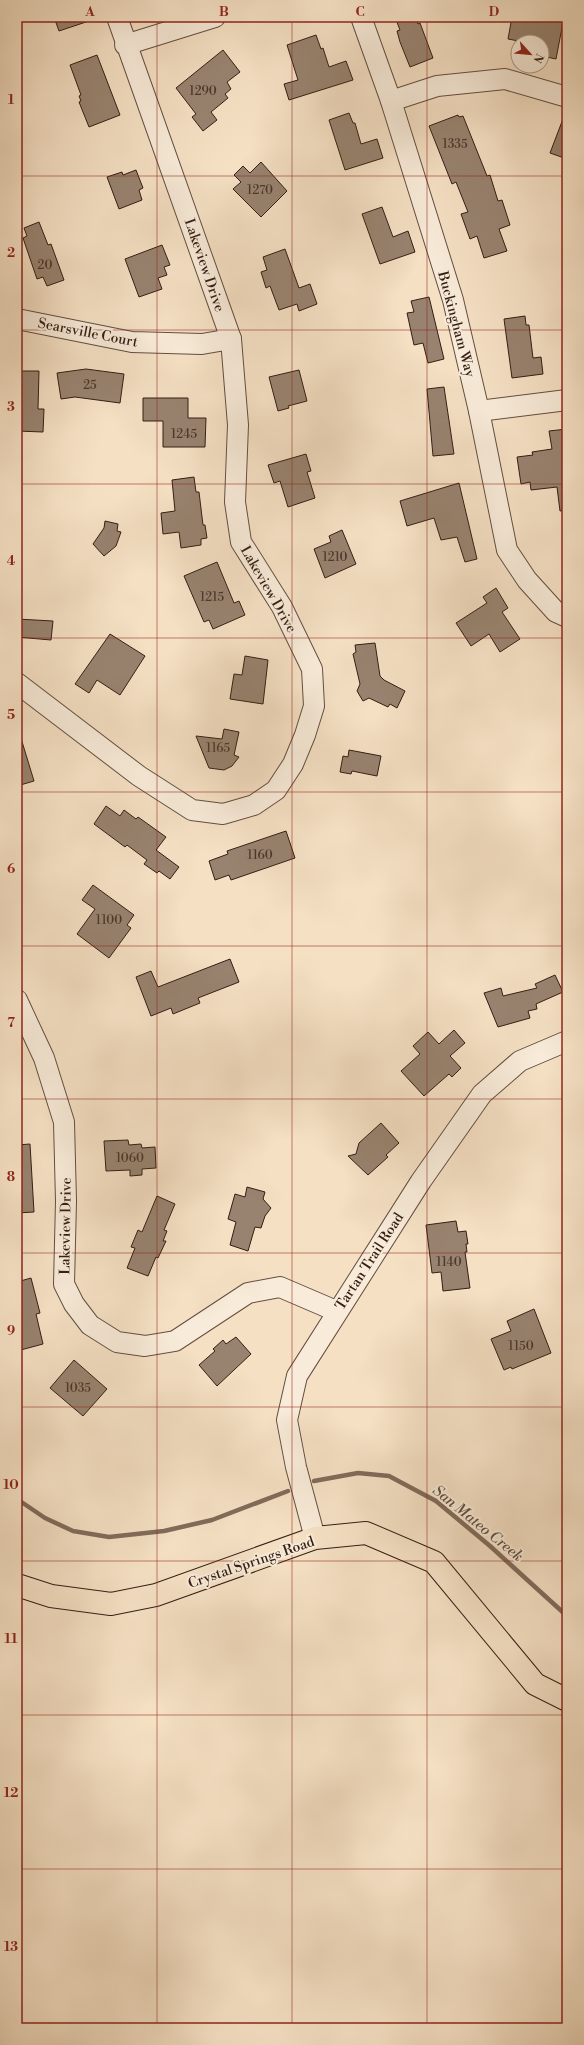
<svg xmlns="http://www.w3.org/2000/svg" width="584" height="2045" font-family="'Libre Bodoni',serif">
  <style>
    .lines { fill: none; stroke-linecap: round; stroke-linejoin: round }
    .stream { stroke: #806b5a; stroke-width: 4.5 }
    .building { fill: #988370; stroke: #331e14 }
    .minor-casing { stroke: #644e40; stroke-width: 22 }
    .major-casing { stroke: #331e14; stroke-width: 24 }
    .minor { stroke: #f8ebd9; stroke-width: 20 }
    .major { stroke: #f5e0c4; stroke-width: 22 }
    .grid { fill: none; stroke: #8f2418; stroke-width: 1; stroke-opacity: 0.55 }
    .labels { text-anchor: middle; stroke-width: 4; stroke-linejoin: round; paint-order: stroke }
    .number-label { font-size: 12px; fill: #4c372b }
    .street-label { font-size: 14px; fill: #331e14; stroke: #f8ebd9 }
    .water-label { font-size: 15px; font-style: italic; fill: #604b3d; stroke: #f8ebd9 }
    .neatline { fill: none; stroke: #8f2418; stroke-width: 1.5 }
    .grid-label { font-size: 13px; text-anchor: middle; font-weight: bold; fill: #8f2418 }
  </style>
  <rect width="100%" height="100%" fill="#f5e0c4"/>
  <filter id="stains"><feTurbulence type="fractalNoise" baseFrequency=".005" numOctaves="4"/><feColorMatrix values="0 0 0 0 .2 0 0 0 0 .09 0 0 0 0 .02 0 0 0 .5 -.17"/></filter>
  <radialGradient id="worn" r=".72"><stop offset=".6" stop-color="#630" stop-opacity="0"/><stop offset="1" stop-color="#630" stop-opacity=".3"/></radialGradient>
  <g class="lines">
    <g class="stream">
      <polyline points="314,1481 358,1473 389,1476 436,1501 490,1546 567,1616"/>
      <polyline points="17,1499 45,1518 73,1531 109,1537 164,1531 212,1520 288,1491"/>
    </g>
  </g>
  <g class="building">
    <polygon points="54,17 95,17 95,19 59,31"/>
    <polygon points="395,17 415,17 418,24 420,23 433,58 410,67 400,42 397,31 400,30"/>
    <polygon points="512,17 537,20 538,17 564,17 556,59 542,56 542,42 524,42 508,39"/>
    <polygon points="316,35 321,49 323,48 329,67 346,61 353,80 289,100 284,84 298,80 287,45"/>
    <polygon points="223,50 240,72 227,82 231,89 225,94 228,98 211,112 217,120 203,131 192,117 196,114 176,88"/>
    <polygon points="97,55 120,115 89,127 79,102 81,101 79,96 81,95 70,65"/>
    <polygon points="566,111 567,111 567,159 550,153"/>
    <polygon points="349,113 353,123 355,123 361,144 377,139 383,158 345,170 329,120"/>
    <polygon points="458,115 459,117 463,116 487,176 490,175 498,201 502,200 510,225 499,229 507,251 484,258 477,236 470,239 461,214 468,212 456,182 452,184 429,126"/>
    <polygon points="261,162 287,191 261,217 233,189 241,182 234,175 243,166 250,173"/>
    <polygon points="136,170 143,188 139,190 142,200 119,209 107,177 122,172 123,175"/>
    <polygon points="382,207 393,237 408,231 415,252 380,264 362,214"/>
    <polygon points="39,222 48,245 51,244 64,280 47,286 43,277 37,279 23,238 27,236 24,228"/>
    <polygon points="162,245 170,265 164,267 167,275 158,278 162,289 139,297 125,259"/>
    <polygon points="285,249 299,288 310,284 317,304 299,311 297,304 279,310 270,286 266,288 261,272 267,270 263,257"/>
    <polygon points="429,297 444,359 428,363 423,343 414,345 407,313 414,312 411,301"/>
    <polygon points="525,316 526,325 529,325 533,358 541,357 543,374 512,378 504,319"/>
    <polygon points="86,369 124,374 120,403 75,397 61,399 57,373"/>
    <polygon points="299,370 307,401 288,406 289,408 278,411 269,377"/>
    <polygon points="17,371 39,371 38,409 44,409 43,432 17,431"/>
    <polygon points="444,387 454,454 433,456 427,389"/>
    <polygon points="143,398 188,398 188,418 206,418 205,447 163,447 163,421 143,421"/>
    <polygon points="567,429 567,510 560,511 557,487 531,490 530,482 521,484 517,457 533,455 532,452 552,449 549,431"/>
    <polygon points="306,454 311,471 307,472 315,498 288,507 280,481 274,483 268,465"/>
    <polygon points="194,477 196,492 199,492 203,525 205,525 207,538 201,539 201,545 181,548 179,532 163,534 161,513 175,511 172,480"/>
    <polygon points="459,483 477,559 465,562 457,537 441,540 434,518 407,526 400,501"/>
    <polygon points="105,521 118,524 117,531 121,532 116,546 104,556 93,544 104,528"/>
    <polygon points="342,530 356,564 325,578 314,549 331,542 329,536"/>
    <polygon points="217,562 234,603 239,601 245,615 213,629 209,620 204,622 184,576"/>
    <polygon points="496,588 508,608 502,612 520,639 500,652 489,634 471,646 456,623 487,603 483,597"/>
    <polygon points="17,619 53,621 51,640 17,637"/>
    <polygon points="110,634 145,656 120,695 97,680 89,693 75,684"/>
    <polygon points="375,643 380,676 384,680 405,691 397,708 390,704 388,707 369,698 363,701 357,691 360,684 353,654 356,652 355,645"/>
    <polygon points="245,656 268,660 263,704 230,699 234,674 242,675"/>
    <polygon points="224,729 239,732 234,755 239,757 232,766 224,770 209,768 196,736 222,739"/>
    <polygon points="20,735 34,781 17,786 17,736"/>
    <polygon points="349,750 381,756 377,776 352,771 351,774 340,772 343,756 348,757"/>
    <polygon points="106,806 120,816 124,810 136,819 138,817 166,837 156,850 179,867 170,879 159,871 157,873 144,864 147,860 127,845 125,847 94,824"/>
    <polygon points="286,831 295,858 231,880 229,875 215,880 209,861 228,854 227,851"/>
    <polygon points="93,885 134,915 127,925 131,928 109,958 77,934 95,909 82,900"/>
    <polygon points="230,959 239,982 198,998 200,1003 173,1014 171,1008 151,1016 136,977 151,971 158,987"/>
    <polygon points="555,975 563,992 536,1004 537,1009 528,1011 530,1018 498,1027 484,993 501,988 503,996 537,988 535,984"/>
    <polygon points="454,1030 465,1043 450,1056 461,1068 452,1077 449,1074 424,1096 401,1071 420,1054 413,1046 428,1032 439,1044"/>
    <polygon points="381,1123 399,1143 386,1155 388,1157 368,1175 348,1156 356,1154 359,1143"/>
    <polygon points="128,1140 129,1145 141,1144 142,1148 155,1147 156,1168 142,1169 142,1175 130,1176 130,1170 106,1171 104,1141"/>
    <polygon points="30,1144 34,1212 17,1213 17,1145"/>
    <polygon points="247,1187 265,1192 263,1199 271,1208 265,1216 261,1228 255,1227 248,1251 230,1245 236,1222 228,1219 235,1194 245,1197"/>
    <polygon points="157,1196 175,1204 164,1230 167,1231 163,1241 166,1241 158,1258 156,1257 148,1276 127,1268 135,1248 131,1247 138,1230 142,1232"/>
    <polygon points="456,1221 458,1232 466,1231 468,1244 466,1244 467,1252 465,1252 470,1288 443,1291 441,1272 432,1273 426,1225"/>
    <polygon points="31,1278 40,1313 36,1314 43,1344 17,1351 17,1282"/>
    <polygon points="534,1309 551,1353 512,1369 511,1367 504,1370 491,1339 511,1331 507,1321"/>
    <polygon points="236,1337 251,1354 217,1386 199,1365 215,1351 213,1349 223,1340 226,1344"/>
    <polygon points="74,1360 107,1389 83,1416 50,1388"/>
  </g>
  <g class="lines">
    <g class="minor-casing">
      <g id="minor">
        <polyline points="361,17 391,101 453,300 479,411 507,550 527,580 556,612 567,617"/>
        <polyline points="125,45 215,17"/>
        <polyline points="391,101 437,86 505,79 567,97"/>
        <polyline points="17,319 132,342 202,344 231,339"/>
        <polyline points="479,411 567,400"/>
        <polyline points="17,683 139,776 192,810 223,814 254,805 276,790 293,764 305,735 314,706 312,669 282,607 241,542 235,502 238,425 231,339 117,17"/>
        <polyline points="17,1000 44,1058 64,1122 66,1201 64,1284 74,1304 90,1325 117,1342 145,1346 175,1341 248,1293 280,1287 336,1311"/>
        <polyline points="315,1538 296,1467 287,1420 297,1376 421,1181 482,1094 520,1061 567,1041"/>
      </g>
    </g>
    <g class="major-casing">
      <polyline id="major" points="17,1585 51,1596 111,1604 156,1595 315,1538 366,1533 434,1562 535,1684 567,1700"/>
    </g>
    <use href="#minor" class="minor"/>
    <use href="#major" class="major"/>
  </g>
  <path class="grid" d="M157 17V2028M292 17V2028M427 17V2028M17 176H567M17 330H567M17 484H567M17 638H567M17 792H567M17 946H567M17 1099H567M17 1253H567M17 1407H567M17 1561H567M17 1715H567M17 1869H567"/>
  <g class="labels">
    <g class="number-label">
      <text x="203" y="95">1290</text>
      <text x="455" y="148">1335</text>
      <text x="260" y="194">1270</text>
      <text x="45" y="269">20</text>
      <text x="90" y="389">25</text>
      <text x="184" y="438">1245</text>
      <text x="335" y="561">1210</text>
      <text x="212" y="601">1215</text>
      <text x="218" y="752">1165</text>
      <text x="260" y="859">1160</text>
      <text x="109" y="924">1100</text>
      <text x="130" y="1162">1060</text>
      <text x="449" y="1266">1140</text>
      <text x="521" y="1350">1150</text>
      <text x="78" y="1392">1035</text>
    </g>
    <g class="street-label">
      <text transform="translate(205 265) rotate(71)" y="5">Lakeview Drive</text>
      <text transform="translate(457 324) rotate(75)" y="5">Buckingham Way</text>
      <text transform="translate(88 332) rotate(11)" y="5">Searsville Court</text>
      <text transform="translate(269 589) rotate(60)" y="5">Lakeview Drive</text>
      <text transform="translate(65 1226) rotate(-89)" y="5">Lakeview Drive</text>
      <text transform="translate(369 1261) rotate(-57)" y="5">Tartan Trail Road</text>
      <text transform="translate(251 1562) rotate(-19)" y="5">Crystal Springs Road</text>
    </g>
    <g class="water-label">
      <text transform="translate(478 1523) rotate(39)" y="5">San Mateo Creek</text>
    </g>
  </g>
  <rect width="584" height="2045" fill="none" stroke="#f5e0c4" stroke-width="44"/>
  <g transform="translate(530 54) rotate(117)"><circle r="19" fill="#f8ebd9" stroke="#a9998a"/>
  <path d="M0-3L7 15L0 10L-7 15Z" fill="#8f2418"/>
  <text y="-6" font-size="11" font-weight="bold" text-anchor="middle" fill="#331e14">N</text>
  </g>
  <rect x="22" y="22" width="540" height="2001" class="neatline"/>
  <g class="grid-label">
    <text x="90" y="16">A</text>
    <text x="224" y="16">B</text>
    <text x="360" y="16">C</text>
    <text x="494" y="16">D</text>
    <text x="11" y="104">1</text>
    <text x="11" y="257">2</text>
    <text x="11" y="411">3</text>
    <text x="11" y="565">4</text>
    <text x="11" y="719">5</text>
    <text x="11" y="873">6</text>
    <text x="11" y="1027">7</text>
    <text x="11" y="1181">8</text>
    <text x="11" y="1335">9</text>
    <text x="11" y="1489">10</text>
    <text x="11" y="1643">11</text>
    <text x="11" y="1797">12</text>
    <text x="11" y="1951">13</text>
  </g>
  <rect width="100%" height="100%" filter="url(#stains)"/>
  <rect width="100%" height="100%" fill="url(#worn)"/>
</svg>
